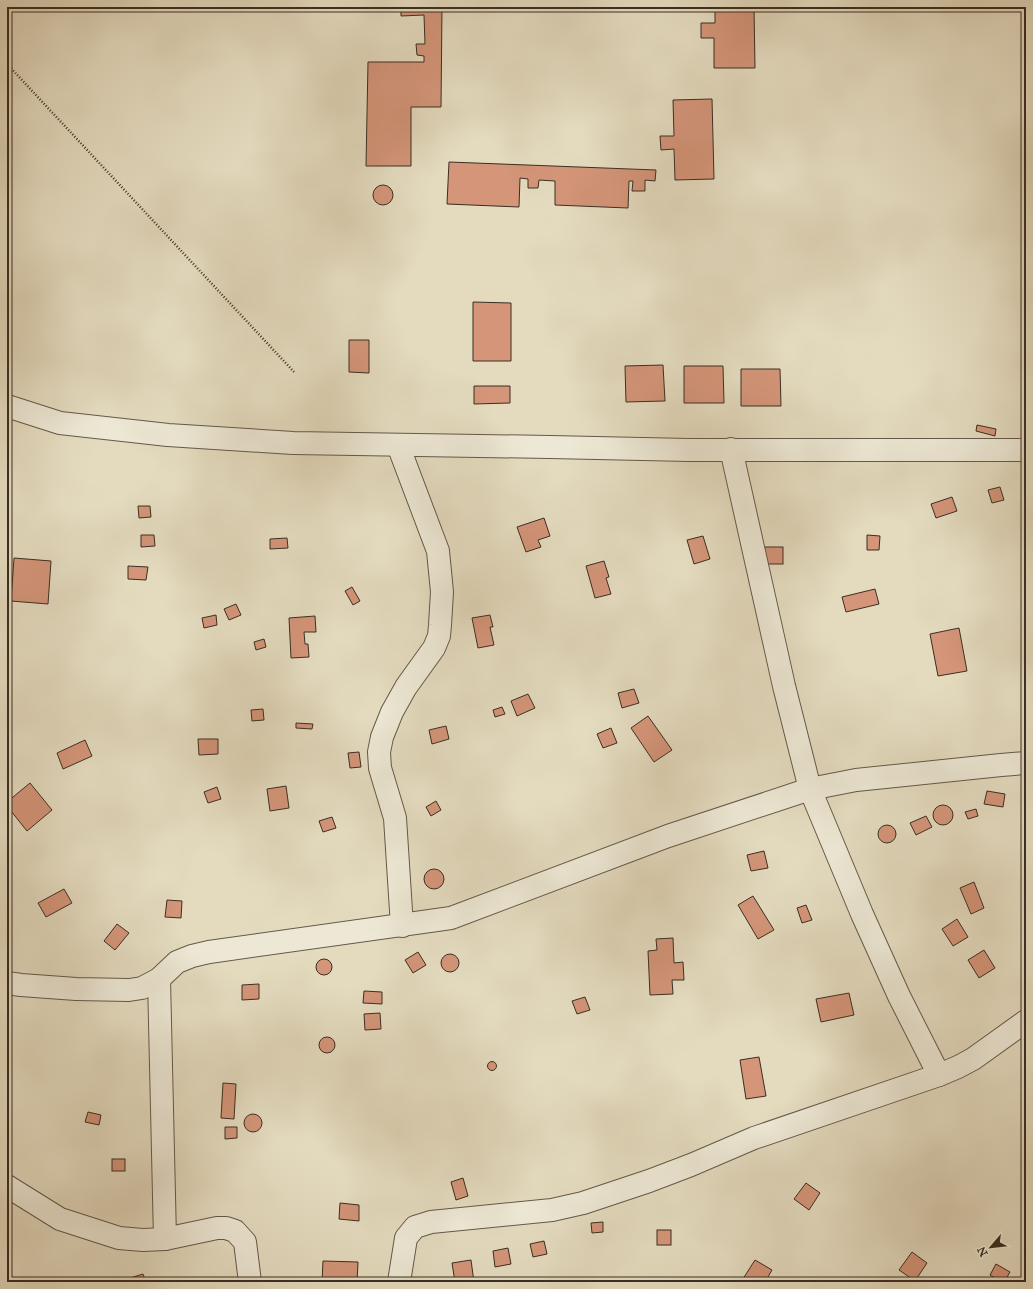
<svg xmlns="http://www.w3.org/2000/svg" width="1033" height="1289" font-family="'IM FELL Great Primer',serif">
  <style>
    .building { fill: #d49579; stroke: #3a2e22 }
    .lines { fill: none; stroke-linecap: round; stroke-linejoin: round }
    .street-casing { stroke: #645949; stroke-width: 24 }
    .path { stroke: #3a2e22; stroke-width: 2.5; stroke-dasharray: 1 2; stroke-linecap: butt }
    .street { stroke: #ede8d5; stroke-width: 22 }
  </style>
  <rect width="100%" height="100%" fill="#e4dbbf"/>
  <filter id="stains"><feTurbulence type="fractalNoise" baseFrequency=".005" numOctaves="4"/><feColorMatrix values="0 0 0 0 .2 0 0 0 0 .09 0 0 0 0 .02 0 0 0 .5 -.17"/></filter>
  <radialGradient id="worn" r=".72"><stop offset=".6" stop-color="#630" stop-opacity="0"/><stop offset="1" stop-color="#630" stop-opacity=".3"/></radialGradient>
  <g class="building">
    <polygon points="401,7 442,7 441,107 411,107 411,166 366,166 368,62 424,62 424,56 417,55 416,44 425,44 424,15 401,16"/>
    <polygon points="715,7 754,7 755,68 714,68 714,38 701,38 701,23 715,23"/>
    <polygon points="712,99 714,179 675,180 674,149 661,150 660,136 674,136 673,100"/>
    <polygon points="449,162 656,170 655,181 645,180 645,191 632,191 633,181 629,181 628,208 555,205 555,181 539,180 538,188 528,188 528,179 520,178 519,207 447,204"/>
    <circle cx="383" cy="195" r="10"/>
    <polygon points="473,302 511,303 511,361 473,361"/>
    <polygon points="349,340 369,340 369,373 349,372"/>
    <polygon points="663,365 665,401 626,402 625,366"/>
    <polygon points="684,366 723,366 724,403 684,403"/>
    <polygon points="741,369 780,369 781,406 741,406"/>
    <polygon points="474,386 510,386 510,403 474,404"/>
    <polygon points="977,425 996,429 995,436 976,431"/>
    <polygon points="1000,487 1004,500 992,503 988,490"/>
    <polygon points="952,497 957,511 936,518 931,504"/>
    <polygon points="138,506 150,506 151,517 139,518"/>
    <polygon points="544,518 550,536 538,540 541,547 526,552 517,527"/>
    <polygon points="141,535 154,535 155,546 141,547"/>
    <polygon points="867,535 880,536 879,550 867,550"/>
    <polygon points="703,536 710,559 694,564 687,540"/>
    <polygon points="287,538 288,548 270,549 270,539"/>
    <rect x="762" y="547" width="21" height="17"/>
    <polygon points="14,558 51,561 48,604 11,601"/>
    <polygon points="604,561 609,577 606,578 611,594 595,598 586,566"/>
    <polygon points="128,566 148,567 146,580 128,579"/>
    <polygon points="352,587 360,601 353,605 345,591"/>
    <polygon points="875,589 879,604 846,612 842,597"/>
    <polygon points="236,604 241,615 229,620 224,609"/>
    <polygon points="216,615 217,625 204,628 202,618"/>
    <polygon points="490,615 493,627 490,627 494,645 478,648 472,618"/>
    <polygon points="315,616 316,632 304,632 305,644 308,644 309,657 291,658 289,618"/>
    <polygon points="959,628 967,671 938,676 930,634"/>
    <polygon points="264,639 266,647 256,650 254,642"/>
    <polygon points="634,689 639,703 622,708 618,693"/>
    <polygon points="528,694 535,708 517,716 511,701"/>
    <polygon points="502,707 505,714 495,717 493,710"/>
    <polygon points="263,709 264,720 252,721 251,710"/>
    <polygon points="648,716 672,750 654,762 631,728"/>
    <polygon points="296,723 313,724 312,729 296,728"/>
    <polygon points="446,726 449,739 432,744 429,730"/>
    <polygon points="611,728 617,743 603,748 597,734"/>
    <polygon points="198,739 218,739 218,754 199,755"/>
    <polygon points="85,740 92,756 63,769 57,753"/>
    <polygon points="359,752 361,767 350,768 348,753"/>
    <polygon points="30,783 52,810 27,831 7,806 7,802"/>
    <polygon points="286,786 289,808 270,811 267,789"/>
    <polygon points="217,787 221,799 208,803 204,792"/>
    <polygon points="987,791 1005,794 1003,807 984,804"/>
    <polygon points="436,801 441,810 431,816 426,807"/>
    <circle cx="943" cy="815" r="10"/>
    <polygon points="976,809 978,816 968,819 965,812"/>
    <polygon points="926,816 932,827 916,835 910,823"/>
    <polygon points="332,817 336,828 323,832 319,821"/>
    <circle cx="887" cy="834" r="9"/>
    <polygon points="764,851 768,868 751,871 747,855"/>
    <circle cx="434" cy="879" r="10"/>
    <polygon points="974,882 984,908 971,914 960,888"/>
    <polygon points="64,889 72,903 46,917 38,903"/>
    <polygon points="753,896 774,930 758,939 738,905"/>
    <polygon points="167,900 182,901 181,918 165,917"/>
    <polygon points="806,905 812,920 802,923 797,908"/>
    <polygon points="957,919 968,937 953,946 942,929"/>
    <polygon points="117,924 129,933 115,950 104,941"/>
    <polygon points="673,938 674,963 683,962 684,980 672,980 673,994 650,995 648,951 657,950 656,939"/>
    <polygon points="984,950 995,968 979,978 968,960"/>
    <polygon points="418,952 426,965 413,973 405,960"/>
    <circle cx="450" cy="963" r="9"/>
    <circle cx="324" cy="967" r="8"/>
    <polygon points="259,984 259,999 242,1000 242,985"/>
    <polygon points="364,991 382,992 382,1004 363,1003"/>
    <polygon points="849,993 854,1015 821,1022 816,999"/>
    <polygon points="585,997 590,1010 577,1014 572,1001"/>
    <polygon points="380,1013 381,1029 365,1030 364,1014"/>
    <circle cx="327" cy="1045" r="8"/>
    <polygon points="759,1057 766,1096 746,1099 740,1060"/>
    <circle cx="492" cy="1066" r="4.5"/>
    <polygon points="223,1083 236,1084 234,1119 221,1118"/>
    <polygon points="88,1112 101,1115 99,1125 85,1122"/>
    <circle cx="253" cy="1123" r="9"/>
    <polygon points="225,1127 237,1127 237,1138 225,1139"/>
    <rect x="112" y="1159" width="13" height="12"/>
    <polygon points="463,1178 468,1196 456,1200 451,1182"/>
    <polygon points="806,1183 820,1193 809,1210 794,1199"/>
    <polygon points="340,1203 359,1205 359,1221 339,1219"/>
    <polygon points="603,1222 603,1232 592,1233 591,1223"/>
    <rect x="657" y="1230" width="14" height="15"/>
    <polygon points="544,1241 547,1254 533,1257 530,1244"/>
    <polygon points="508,1248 511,1264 495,1267 493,1251"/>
    <polygon points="912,1252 927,1263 915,1281 899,1270"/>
    <polygon points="471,1260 474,1282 455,1282 452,1263"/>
    <polygon points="755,1260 772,1270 765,1282 741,1282"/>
    <polygon points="323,1261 358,1262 357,1282 322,1282"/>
    <polygon points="996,1264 1010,1272 1004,1282 1001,1282 990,1275"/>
    <polygon points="143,1274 146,1282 117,1282"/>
  </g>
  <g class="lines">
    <g class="street-casing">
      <g id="street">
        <polyline points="7,406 60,423 168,435 293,443 550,447 689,450 1026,450"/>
        <polyline points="398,445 438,551 442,592 440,625 439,636 434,648 406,687 392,712 382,737 379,752 380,768 395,818 402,926"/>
        <polyline points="731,449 784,686 810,789 862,914 899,996 939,1075 958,1067 973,1059 1026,1021"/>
        <polyline points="159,979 165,1239"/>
        <polyline points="7,983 21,985 76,989 129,990 142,988 159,979 177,962 192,956 209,952 451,918 668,836 810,789 856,780 1001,765 1026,763"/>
        <polyline points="7,1186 60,1219 119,1238 143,1240 165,1239 217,1228 226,1228 235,1231 245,1242 250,1282"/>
        <polyline points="399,1282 406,1238 415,1227 431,1222 552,1210 583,1203 649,1181 691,1165 754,1138 939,1075"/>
      </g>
    </g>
    <polyline class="path" points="7,64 295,373"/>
    <use href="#street" class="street"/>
  </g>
  <rect width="1033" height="1289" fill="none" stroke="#e4dbbf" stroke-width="24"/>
  <rect x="8" y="8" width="1017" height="1273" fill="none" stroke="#3a2e22" stroke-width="2"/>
  <rect x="12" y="12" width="1009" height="1265" fill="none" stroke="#3a2e22"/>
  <g transform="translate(991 1247) rotate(242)" stroke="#ede8d5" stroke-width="3" paint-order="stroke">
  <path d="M0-3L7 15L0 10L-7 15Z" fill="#3a2e22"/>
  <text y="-6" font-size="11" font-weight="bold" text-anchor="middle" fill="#3a2e22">N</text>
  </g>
  <rect width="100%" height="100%" filter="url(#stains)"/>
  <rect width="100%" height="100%" fill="url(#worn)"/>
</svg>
